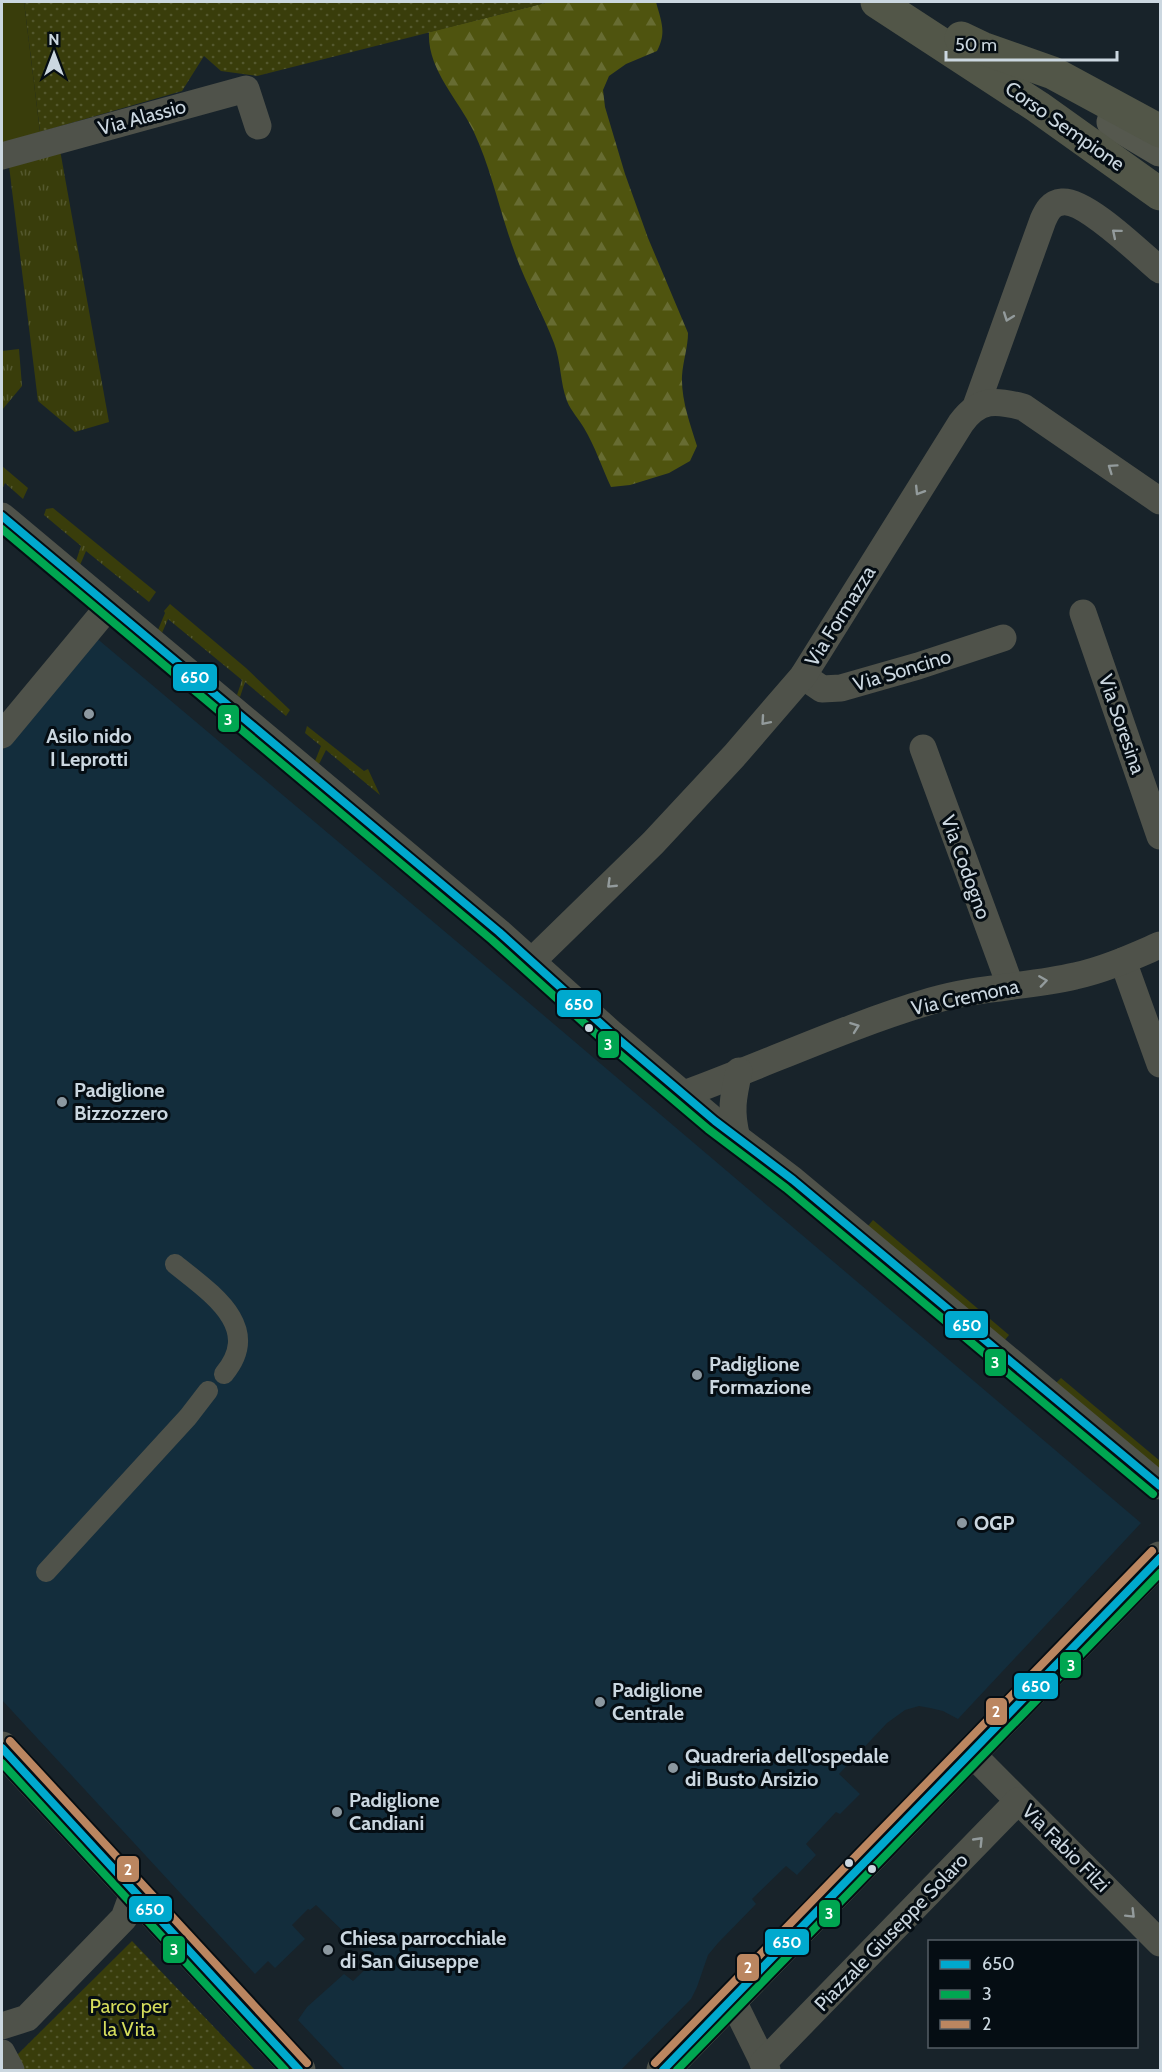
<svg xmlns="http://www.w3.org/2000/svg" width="1162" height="2072" font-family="Cabin,sans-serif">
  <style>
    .built { fill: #132d3c }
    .grass { fill: url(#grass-tufts) }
    .forest { fill: url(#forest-firs) }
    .park { fill: url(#park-dots) }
    .pitch { fill: #393d0b }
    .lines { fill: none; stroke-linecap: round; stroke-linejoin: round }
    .pedestrian { stroke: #4f524a; stroke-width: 20 }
    .minor { stroke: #4f524a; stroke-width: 27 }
    .tertiary { stroke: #4f524a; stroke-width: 33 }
    .secondary { stroke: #55584e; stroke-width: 33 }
    .primary { stroke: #525648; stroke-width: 33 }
    .bus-1-casing { stroke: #050d13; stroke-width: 12 }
    .bus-2-casing { stroke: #050d13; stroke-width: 12 }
    .bus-3-casing { stroke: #050d13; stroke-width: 12 }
    .bus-1 { stroke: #00a9ce; stroke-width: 8 }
    .bus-2 { stroke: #00a651; stroke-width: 8 }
    .bus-3 { stroke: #bb8660; stroke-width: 8 }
    .oneway { stroke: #939b9c }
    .poi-dot { fill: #8c98a0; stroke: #050d13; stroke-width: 2 }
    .bus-dot { fill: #cbd7e0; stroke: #050d13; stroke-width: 2 }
    .labels { text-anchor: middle; stroke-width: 6; stroke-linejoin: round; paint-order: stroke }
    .street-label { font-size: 20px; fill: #cbd7e0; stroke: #050d13 }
    .poi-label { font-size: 20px; font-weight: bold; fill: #cbd7e0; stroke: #050d13; text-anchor: start }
    .park-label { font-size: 20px; fill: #d4dc5c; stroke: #050d13 }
    .line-badge { stroke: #050d13; stroke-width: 2 }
    .badge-label { font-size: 16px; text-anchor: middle; font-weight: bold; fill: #fff }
  </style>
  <defs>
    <pattern id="grass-tufts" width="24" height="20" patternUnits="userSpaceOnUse" patternTransform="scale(1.5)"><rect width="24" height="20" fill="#393d0b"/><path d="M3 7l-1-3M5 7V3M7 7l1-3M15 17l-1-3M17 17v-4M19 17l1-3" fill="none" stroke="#54582e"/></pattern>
    <pattern id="forest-firs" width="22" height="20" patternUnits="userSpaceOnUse" patternTransform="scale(1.5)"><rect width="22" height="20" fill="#4f540f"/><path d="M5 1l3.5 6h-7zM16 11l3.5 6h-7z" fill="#676c32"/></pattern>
    <pattern id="park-dots" width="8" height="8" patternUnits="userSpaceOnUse" patternTransform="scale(1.5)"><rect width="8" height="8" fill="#393d0b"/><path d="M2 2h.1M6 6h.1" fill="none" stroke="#54582e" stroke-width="1.8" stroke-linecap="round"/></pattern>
  </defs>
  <rect width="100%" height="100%" fill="#18232a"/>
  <polygon class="built" points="94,636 475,957 1141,1523 958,1719 943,1711 930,1708 919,1706 905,1710 887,1723 839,1774 860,1794 840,1814 836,1812 806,1844 816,1855 797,1875 786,1866 752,1899 756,1904 718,1943 708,1955 697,1987 691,1999 621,2070 345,2070 298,2020 307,2007 344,1974 353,1981 374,1961 316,1905 310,1910 308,1909 292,1925 305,1939 275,1968 268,1961 255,1974 2,1700 2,751"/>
  <g class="grass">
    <polygon points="60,150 109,422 75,432 38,401 9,166"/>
    <polygon points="19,349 22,386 2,410 2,351"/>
    <polygon points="2,466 28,488 23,499 5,483 2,489"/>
    <polygon points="53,508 156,592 149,602 86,551 80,565 76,561 81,546 44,515 46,509"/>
    <polygon points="170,604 246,668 290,710 286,716 245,682 240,697 237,695 242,680 168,619 162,633 158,630 165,613 164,611"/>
    <polygon points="307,726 364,771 368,769 380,795 326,750 319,764 315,761 321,746 305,733"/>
    <polygon points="873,1220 1009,1335 1004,1341 868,1226"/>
    <polygon points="1061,1378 1160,1461 1160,1470 1056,1383"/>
  </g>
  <path class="forest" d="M549 2H656C661 21 667 32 657 51L626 64 609 76 603 90 605 107 625 174 648 238 688 333C688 347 683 361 682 376 681 399 690 424 697 446L690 461 669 473 630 485 611 487C602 468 595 446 584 428 579 419 571 411 567 401 560 383 561 361 554 343 543 314 527 286 516 256 500 214 492 170 473 130 458 99 427 69 429 32Z"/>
  <g class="park">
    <polygon points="24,2 549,2 257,76 221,71 204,56 182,91 40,132"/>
    <polygon points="132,1941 255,2070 23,2070 17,2055"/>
  </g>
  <polygon class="pitch" points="2,2 24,2 40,132 2,143"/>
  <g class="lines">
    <g class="pedestrian">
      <path d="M175 1264C209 1292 264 1326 224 1374"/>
      <polyline points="46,1572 188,1417 208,1391"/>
    </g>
    <g class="minor">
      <polyline points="2,156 246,89 258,126"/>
      <path d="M976 406 1043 220C1047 211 1051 203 1062 202 1085 199 1141 254 1160 270"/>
      <polyline points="2,516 499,932 610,1032 715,1121 793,1180 1160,1486"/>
      <polyline points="1083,613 1160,836"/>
      <polyline points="803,676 822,689 841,688 918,666 1003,638"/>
      <polyline points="2,735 109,606"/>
      <polyline points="923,748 1010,985"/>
      <polyline points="1123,961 1160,1064"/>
      <path d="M531 962 653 843 734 756 803 676 961 423C979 398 996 400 1023 407L1160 501"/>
      <path d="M684 1094C766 1064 847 1026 931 1001 978 987 1028 987 1075 976 1104 970 1132 957 1160 945"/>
      <path d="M737 1138C730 1112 733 1097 739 1071"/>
      <polyline points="971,1753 1160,1943"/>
      <polyline points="732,1999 767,2070"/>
      <polyline points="2,2026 27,2018 124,1918 134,1891"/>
      <polyline points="2,2053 11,2070"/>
      <polyline points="763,2063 1018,1801"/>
    </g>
    <g class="tertiary">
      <polyline points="2,1748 299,2070"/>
      <polyline points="663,2070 1160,1558"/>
    </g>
    <polyline class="secondary" points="1113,122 1160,150"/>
    <g class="primary">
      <polyline points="877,2 1038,107 1160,194"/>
      <polyline points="961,38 982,48 1053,73 1160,131"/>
    </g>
    <g class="bus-1-casing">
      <g id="bus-1">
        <polyline points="2,516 499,932 610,1032 715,1121 793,1180 1160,1486"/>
        <polyline points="2,1748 299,2070"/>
        <polyline points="663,2070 1160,1558"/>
      </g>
    </g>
    <g class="bus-2-casing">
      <g id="bus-2">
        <polyline points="2,529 492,940 603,1040 708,1129 786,1188 1153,1494"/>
        <polyline points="2,1763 285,2070"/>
        <polyline points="677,2070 1160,1573"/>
      </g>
    </g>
    <g class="bus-3-casing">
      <g id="bus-3">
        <polyline points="10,1741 307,2063"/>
        <polyline points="655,2063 1152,1551"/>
      </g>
    </g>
    <use href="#bus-1" class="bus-1"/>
    <use href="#bus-2" class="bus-2"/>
    <use href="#bus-3" class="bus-3"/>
  </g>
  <defs><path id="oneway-chevron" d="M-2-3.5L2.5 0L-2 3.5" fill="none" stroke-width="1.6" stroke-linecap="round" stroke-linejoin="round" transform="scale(1.5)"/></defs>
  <g class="oneway">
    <use href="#oneway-chevron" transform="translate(1116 233) rotate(-140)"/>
    <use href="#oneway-chevron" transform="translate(1008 317) rotate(110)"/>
    <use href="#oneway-chevron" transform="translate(1112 468) rotate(-145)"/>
    <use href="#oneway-chevron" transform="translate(919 491) rotate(122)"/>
    <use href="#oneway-chevron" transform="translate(765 721) rotate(131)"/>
    <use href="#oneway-chevron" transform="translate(611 884) rotate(136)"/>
    <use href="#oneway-chevron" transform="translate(1043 981) rotate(-8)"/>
    <use href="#oneway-chevron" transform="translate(855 1027) rotate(-20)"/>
    <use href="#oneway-chevron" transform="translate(979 1841) rotate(-46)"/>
    <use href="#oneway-chevron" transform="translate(1131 1914) rotate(45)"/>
  </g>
  <g class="poi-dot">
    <circle cx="89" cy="714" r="6"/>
    <circle cx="62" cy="1102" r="6"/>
    <circle cx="697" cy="1375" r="6"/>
    <circle cx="962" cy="1523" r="6"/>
    <circle cx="600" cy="1702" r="6"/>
    <circle cx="673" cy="1768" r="6"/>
    <circle cx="337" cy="1812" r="6"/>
    <circle cx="328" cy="1950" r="6"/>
  </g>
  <g class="bus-dot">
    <circle cx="589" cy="1028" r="5"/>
    <circle cx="849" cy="1863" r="5"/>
    <circle cx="872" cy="1869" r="5"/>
  </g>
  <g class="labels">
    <g class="street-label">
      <text transform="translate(142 117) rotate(-15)" y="7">Via Alassio</text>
      <text transform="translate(1065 126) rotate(35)" y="7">Corso Sempione</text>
      <text transform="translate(840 616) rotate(-58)" y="7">Via Formazza</text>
      <text transform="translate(902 670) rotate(-17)" y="7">Via Soncino</text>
      <text transform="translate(1122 724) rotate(71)" y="7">Via Soresina</text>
      <text transform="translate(966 867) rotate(70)" y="7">Via Codogno</text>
      <text transform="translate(965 997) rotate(-12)" y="7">Via Cremona</text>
      <text transform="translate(1066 1848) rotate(45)" y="7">Via Fabio Filzi</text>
      <text transform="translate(891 1932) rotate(-46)" y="7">Piazzale Giuseppe Solaro</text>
    </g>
    <g class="poi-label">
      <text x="89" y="743" text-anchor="middle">Asilo nido<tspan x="89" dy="23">I Leprotti</tspan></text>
      <text x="74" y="1097">Padiglione<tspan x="74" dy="23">Bizzozzero</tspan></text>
      <text x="709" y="1371">Padiglione<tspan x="709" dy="23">Formazione</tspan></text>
      <text x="974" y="1530">OGP</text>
      <text x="612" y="1697">Padiglione<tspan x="612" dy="23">Centrale</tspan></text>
      <text x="685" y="1763">Quadreria dell'ospedale<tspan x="685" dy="23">di Busto Arsizio</tspan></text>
      <text x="349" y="1807">Padiglione<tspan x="349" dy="23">Candiani</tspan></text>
      <text x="340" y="1945">Chiesa parrocchiale<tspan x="340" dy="23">di San Giuseppe</tspan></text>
    </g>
    <g class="park-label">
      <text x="129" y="2013">Parco per<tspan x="129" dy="23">la Vita</tspan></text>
    </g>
  </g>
  <g class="line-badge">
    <rect x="172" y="663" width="46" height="29" rx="6" fill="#00a9ce"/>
    <rect x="217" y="704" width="23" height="29" rx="6" fill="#00a651"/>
    <rect x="556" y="989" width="46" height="29" rx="6" fill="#00a9ce"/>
    <rect x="597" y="1030" width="23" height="29" rx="6" fill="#00a651"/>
    <rect x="944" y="1310" width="45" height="29" rx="6" fill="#00a9ce"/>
    <rect x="984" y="1348" width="23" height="29" rx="6" fill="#00a651"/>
    <rect x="1059" y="1651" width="23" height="28" rx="6" fill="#00a651"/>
    <rect x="1013" y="1672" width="46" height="28" rx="6" fill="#00a9ce"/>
    <rect x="985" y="1697" width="23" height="29" rx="6" fill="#bb8660"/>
    <rect x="116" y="1855" width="24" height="28" rx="6" fill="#bb8660"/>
    <rect x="128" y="1895" width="45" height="28" rx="6" fill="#00a9ce"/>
    <rect x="818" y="1899" width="23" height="29" rx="6" fill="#00a651"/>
    <rect x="764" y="1928" width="46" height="28" rx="6" fill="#00a9ce"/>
    <rect x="162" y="1935" width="24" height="29" rx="6" fill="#00a651"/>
    <rect x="736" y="1953" width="24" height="29" rx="6" fill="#bb8660"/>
  </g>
  <g class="badge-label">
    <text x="195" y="683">650</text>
    <text x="228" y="725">3</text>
    <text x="579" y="1010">650</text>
    <text x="608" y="1050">3</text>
    <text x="967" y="1331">650</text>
    <text x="995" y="1368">3</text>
    <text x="1071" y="1671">3</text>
    <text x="1036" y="1692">650</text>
    <text x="996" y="1717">2</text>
    <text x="128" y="1875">2</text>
    <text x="150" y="1915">650</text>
    <text x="829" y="1919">3</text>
    <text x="787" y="1948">650</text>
    <text x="174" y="1955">3</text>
    <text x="748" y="1973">2</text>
  </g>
  <rect width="1162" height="2072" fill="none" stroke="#cbd7e0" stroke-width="6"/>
  <rect x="928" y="1940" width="210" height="108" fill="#050d13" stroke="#545e65" stroke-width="1.5"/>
  <rect x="940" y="1960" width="30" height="9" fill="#00a9ce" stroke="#545e65" stroke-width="1.5"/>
  <text x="982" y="1970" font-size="18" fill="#cbd7e0">650</text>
  <rect x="940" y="1990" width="30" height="9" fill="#00a651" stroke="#545e65" stroke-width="1.5"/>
  <text x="982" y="2000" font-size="18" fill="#cbd7e0">3</text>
  <rect x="940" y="2020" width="30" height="9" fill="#bb8660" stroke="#545e65" stroke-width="1.5"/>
  <text x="982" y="2030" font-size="18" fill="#cbd7e0">2</text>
  <g transform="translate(54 54)" stroke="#050d13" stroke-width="4.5" paint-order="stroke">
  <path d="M0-4.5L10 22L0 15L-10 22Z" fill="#cbd7e0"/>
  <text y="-9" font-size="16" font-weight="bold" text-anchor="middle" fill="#cbd7e0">N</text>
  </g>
  <path d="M946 51v9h171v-9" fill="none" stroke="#cbd7e0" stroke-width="3"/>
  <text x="955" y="51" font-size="18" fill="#cbd7e0" stroke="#050d13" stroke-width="4.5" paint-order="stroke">50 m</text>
</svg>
